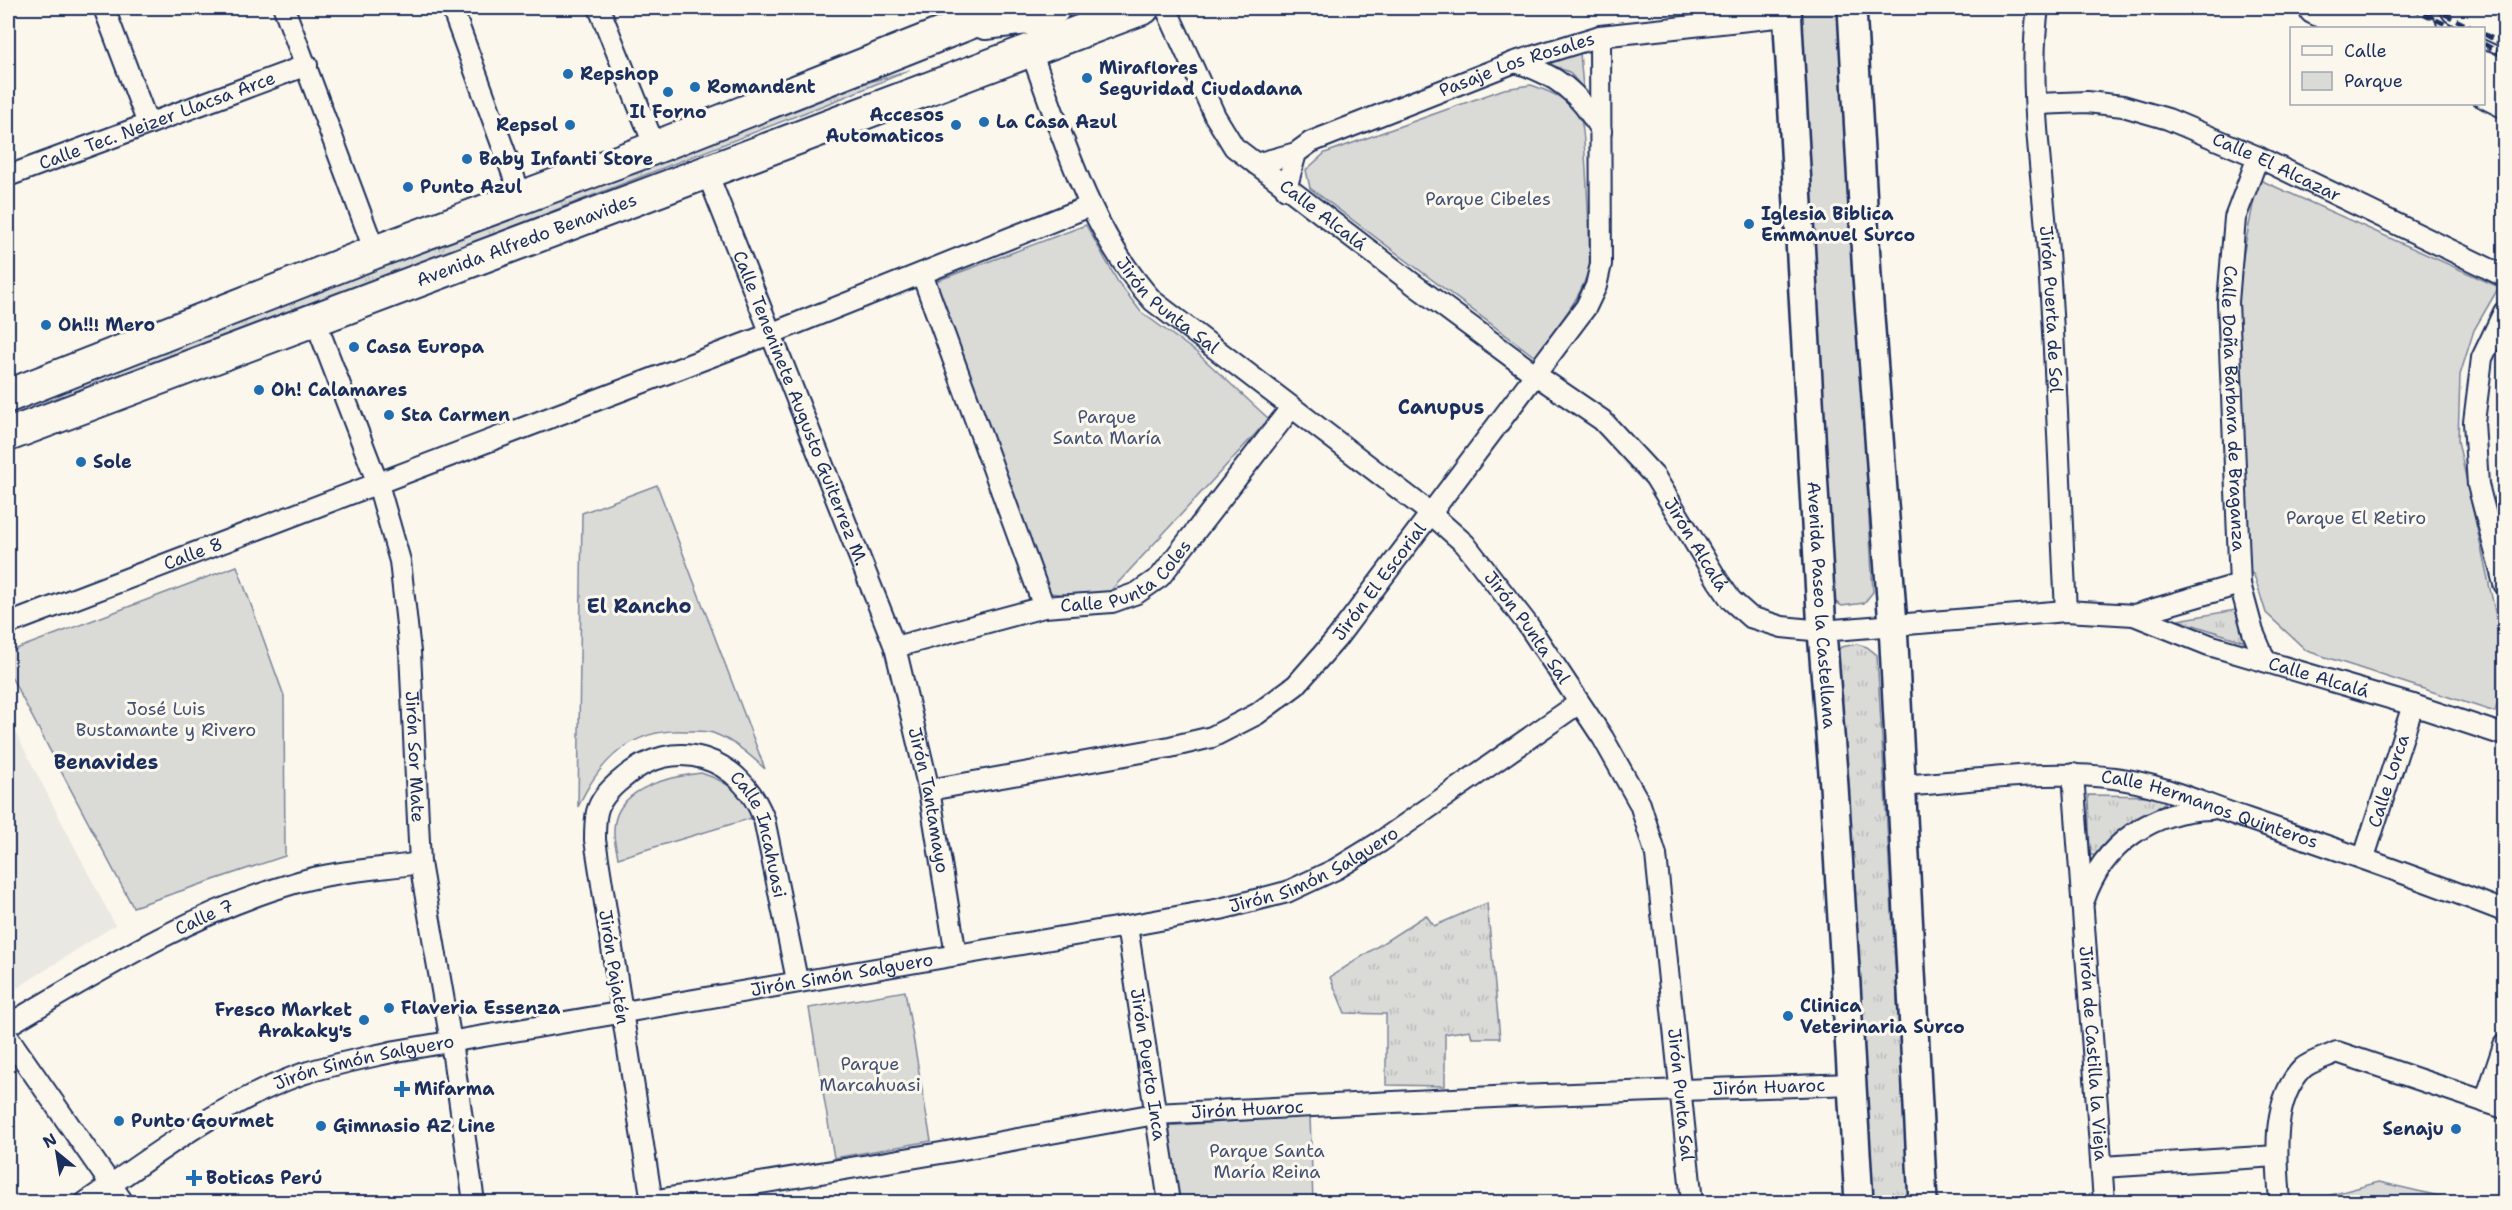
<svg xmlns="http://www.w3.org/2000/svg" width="2512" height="1210" font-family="'Shantell Sans',sans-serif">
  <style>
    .built { fill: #eae8e2 }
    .grass { fill: url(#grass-tufts); stroke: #7a849a; stroke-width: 1.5 }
    .park { fill: #dadad7; stroke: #7a849a; stroke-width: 1.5 }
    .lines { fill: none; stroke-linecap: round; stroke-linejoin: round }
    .minor-casing { stroke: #1b2f5e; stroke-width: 24 }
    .secondary-casing { stroke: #1b2f5e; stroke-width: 32 }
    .primary-casing { stroke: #1b2f5e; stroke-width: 36 }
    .minor { stroke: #fbf7ec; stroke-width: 20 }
    .secondary { stroke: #fbf7ec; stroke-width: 27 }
    .primary { stroke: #fbf7ec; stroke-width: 32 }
    .rail { stroke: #1b2f5e; stroke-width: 4.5; stroke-dasharray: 9 4.5; stroke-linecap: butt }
    .poi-dot { fill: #1f6fb2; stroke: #fbf7ec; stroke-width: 2 }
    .labels { text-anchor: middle; stroke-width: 6; stroke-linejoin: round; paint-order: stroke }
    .street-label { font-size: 18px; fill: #1b2f5e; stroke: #fbf7ec }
    .poi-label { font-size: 18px; font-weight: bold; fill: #1b2f5e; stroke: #fbf7ec; text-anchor: start }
    .park-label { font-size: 18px; fill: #415176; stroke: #fbf7ec }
    .neighbourhood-label { font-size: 20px; font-weight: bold; fill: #1b2f5e; stroke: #fbf7ec }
  </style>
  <defs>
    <pattern id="grass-tufts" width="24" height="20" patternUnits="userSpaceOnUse" patternTransform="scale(1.5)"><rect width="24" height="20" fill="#dadad7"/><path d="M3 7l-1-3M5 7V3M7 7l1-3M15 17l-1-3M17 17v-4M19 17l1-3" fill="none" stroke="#babbbb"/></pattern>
  </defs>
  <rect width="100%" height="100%" fill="#fbf7ec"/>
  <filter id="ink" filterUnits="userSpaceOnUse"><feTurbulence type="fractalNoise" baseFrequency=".0167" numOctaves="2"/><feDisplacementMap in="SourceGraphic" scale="12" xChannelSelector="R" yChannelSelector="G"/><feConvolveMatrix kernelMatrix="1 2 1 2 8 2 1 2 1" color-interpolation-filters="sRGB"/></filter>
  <g filter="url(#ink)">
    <polygon class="built" points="8,718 115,925 8,994"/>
    <g class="grass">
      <polygon points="1580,53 1583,88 1569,72 1548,64"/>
      <polygon points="910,70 842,98 8,424 8,407 839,91"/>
      <polygon points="2235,610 2246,642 2178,620"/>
      <polygon points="1857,644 1867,647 1877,655 1909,1202 1867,1202 1833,656 1841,647"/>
      <polygon points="2088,795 2160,796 2165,803 2109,841 2096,857 2090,854"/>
      <polygon points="1487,903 1500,1038 1472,1038 1470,1030 1445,1034 1445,1086 1386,1085 1386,1014 1345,1013 1330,977 1426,915 1434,926"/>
    </g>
    <g class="park">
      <polygon points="1795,8 1841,8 1873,592 1864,603 1842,606 1829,598"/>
      <path d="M1531 85C1553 93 1570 98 1581 121 1585 128 1591 256 1589 267 1582 300 1553 330 1535 357L1310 188 1306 170 1325 153 1504 89Z"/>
      <polygon points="2258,179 2499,287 2474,330 2460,375 2458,441 2504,653 2504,679 2495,712 2307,651 2266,613 2254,575 2240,566 2238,282"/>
      <polygon points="1086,225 1118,282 1141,312 1196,352 1269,419 1104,598 1049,593 931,283"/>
      <path d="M657 485 765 769C749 754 734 741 713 733 705 730 694 731 685 731 631 728 599 761 578 807L582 513Z"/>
      <polygon points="237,566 284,696 285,856 133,907 8,671 8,652"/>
      <path d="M701 773C726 781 743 792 752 818L618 858C617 850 613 839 614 830 615 788 668 777 701 773Z"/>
      <polygon points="905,991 931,1141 834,1158 809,1008"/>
      <polygon points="1310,1116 1313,1202 1176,1202 1164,1126"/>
      <polygon points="2379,1182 2465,1202 2305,1202"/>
    </g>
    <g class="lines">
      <g class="minor-casing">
        <g id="minor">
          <polyline points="104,8 148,124"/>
          <polyline points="284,8 375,252"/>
          <polyline points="452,8 522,199"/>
          <polyline points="599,8 655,147"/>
          <path id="s1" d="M1166 8 1215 116 1234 147 1416 286 1536 375 1602 420 1655 477 1718 581 1731 600 1750 617 1782 627 1822 631 2066 611 2134 615 2209 645 2413 705 2504 735"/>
          <path id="s2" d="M2038 8C2027 85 2044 186 2049 266 2057 381 2060 496 2066 611"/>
          <path id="s3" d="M1030 49C1063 136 1089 231 1153 301L1429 512 1465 544 1528 625 1603 738 1640 804 1656 855 1692 1202"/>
          <path d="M1515 62C1556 74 1580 93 1601 131"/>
          <path id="s4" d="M2037 104 2087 102 2123 106 2168 119 2258 157 2504 276"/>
          <path id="s5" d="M2258 157 2235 218 2228 302 2240 584 2253 632 2265 660"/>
          <polyline points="1256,164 1296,153"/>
          <path id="s6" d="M706 170 895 647 929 790 956 955"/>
          <path id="s7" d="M8 176 307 65"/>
          <path id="s8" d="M1286 189 1296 153 1311 142 1515 62 1600 36 1787 16"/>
          <polyline points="922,274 1044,607"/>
          <polyline points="2504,312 2482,358 2474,422 2478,485 2504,584"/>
          <path id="s9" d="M315 320 378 484 400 561 410 652 420 863 451 1042 474 1202"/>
          <polyline points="2134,615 2240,584"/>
          <path id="s10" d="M8 624 770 334 1090 206"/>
          <path id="s11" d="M895 647 1044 607 1112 602 1137 593 1160 577 1291 408"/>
          <path id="s12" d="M2073 774 2104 1202"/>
          <path id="s13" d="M1901 786C1971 781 2044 769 2114 778 2161 784 2203 804 2248 819 2334 848 2419 878 2504 911"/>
          <path id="s14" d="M929 790 1170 747 1212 737 1257 714 1296 685 1337 638 1586 307 1596 286 1601 264 1600 36"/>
          <path id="s15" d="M2364 857 2413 705"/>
          <path d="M2084 900C2103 844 2153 810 2211 809"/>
          <path id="s16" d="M1127 926 1169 1202"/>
          <path id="s17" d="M8 1025C101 970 193 912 298 882 336 871 380 869 420 863"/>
          <polyline points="8,1037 123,1202"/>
          <polyline points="2485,1102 2504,1045"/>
          <polyline points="2102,1167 2277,1156"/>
          <path id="s18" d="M651 1201 941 1153 1155 1114 1514 1096 1852 1084"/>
          <path id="s19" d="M86 1202C154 1155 223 1102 302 1074 333 1064 365 1058 396 1051L1127 926 1220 909 1287 892 1336 869 1380 842 1579 703"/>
          <path id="s20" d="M652 1202 595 840C595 831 595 820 597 812 600 799 612 787 622 779 675 733 741 757 764 819L797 980"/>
          <path d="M2280 1202C2277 1159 2270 1101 2303 1068 2311 1061 2327 1057 2337 1052L2504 1108"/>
        </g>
      </g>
      <g class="secondary-casing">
        <g id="secondary">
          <path id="s21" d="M1787 8 1822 631 1834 786 1859 1202"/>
          <polyline points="1852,8 1867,276 1893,625 1923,1202"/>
        </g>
      </g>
      <g class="primary-casing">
        <g id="primary">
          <polyline points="2315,8 2358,28"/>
          <polyline points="2351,8 2393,28"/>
          <polyline points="2379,8 2420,28"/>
          <polyline points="2457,8 2504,30"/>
          <polyline points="985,23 1028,18 1054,8"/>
          <polyline points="2484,67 2504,77"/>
          <polyline points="2484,91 2504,101"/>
          <polyline points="8,396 375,252 636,155 1007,8"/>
          <path id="s22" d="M8 435 1143 8"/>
        </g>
      </g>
      <use href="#minor" class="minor"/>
      <use href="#secondary" class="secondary"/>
      <use href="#primary" class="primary"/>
      <g class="rail">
        <polyline points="2412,8 2453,28"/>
        <polyline points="2432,8 2472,28"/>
        <polyline points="2484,34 2504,45"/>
        <polyline points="2484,44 2504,55"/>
      </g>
    </g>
  </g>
  <g class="poi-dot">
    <circle cx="568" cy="74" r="6"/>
    <circle cx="1087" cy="78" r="6"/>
    <circle cx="695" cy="87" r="6"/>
    <circle cx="668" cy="92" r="6"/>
    <circle cx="984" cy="122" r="6"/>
    <circle cx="570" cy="125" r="6"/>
    <circle cx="956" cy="125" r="6"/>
    <circle cx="467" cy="159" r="6"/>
    <circle cx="408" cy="187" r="6"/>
    <circle cx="1749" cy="224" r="6"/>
    <circle cx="46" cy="325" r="6"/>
    <circle cx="354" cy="347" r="6"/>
    <circle cx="259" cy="390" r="6"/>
    <circle cx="389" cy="415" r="6"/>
    <circle cx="81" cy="462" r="6"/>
    <circle cx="389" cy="1008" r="6"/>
    <circle cx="1788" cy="1016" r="6"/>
    <circle cx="364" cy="1020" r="6"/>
    <path d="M399 1080h6v6h6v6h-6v6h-6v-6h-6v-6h6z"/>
    <circle cx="119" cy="1121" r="6"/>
    <circle cx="321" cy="1126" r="6"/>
    <circle cx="2456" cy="1129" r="6"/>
    <path d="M191 1169h6v6h6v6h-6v6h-6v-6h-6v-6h6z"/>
  </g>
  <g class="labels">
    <g class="street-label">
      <text dy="6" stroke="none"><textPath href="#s8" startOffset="276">Pasaje Los Rosales</textPath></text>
      <text dy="6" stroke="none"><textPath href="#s7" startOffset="159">Calle Tec. Neizer Llacsa Arce</textPath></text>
      <text dy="6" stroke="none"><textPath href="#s4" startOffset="252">Calle El Alcazar</textPath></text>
      <text dy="6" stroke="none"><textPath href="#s1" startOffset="267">Calle Alcalá</textPath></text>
      <text dy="6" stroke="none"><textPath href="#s22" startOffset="554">Avenida Alfredo Benavides</textPath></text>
      <text dy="6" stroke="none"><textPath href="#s3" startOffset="296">Jirón Punta Sal</textPath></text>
      <text dy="6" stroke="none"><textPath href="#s2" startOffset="302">Jirón Puerta de Sol</textPath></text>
      <text dy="6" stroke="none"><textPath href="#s6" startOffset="256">Calle Teneninete Augusto Guiterrez M.</textPath></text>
      <text dy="6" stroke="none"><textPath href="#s5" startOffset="256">Calle Doña Bárbara de Braganza</textPath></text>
      <text dy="6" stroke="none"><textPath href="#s1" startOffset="770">Jirón Alcalá</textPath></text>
      <text dy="6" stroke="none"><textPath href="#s10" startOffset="198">Calle 8</textPath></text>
      <text dy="6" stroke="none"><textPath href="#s11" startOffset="246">Calle Punta Coles</textPath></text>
      <text dy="6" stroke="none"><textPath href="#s14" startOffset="520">Jirón El Escorial</textPath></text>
      <text dy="6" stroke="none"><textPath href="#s21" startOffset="598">Avenida Paseo la Castellana</textPath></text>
      <text dy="6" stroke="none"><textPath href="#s3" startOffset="782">Jirón Punta Sal</textPath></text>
      <text dy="6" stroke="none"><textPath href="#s1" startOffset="1443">Calle Alcalá</textPath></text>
      <text dy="6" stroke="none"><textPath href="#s9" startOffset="452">Jirón Sor Mate</textPath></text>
      <text dy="6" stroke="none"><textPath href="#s15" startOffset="80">Calle Lorca</textPath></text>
      <text dy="6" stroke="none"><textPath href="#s6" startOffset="670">Jirón Tantamayo</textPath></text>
      <text dy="6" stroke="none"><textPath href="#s13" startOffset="314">Calle Hermanos Quinteros</textPath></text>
      <text dy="6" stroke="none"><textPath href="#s20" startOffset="626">Calle Incahuasi</textPath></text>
      <text dy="6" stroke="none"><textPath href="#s19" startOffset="1287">Jirón Simón Salguero</textPath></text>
      <text dy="6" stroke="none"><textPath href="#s17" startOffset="224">Calle 7</textPath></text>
      <text transform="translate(614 967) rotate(81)" y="6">Jirón Pajatén</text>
      <text dy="6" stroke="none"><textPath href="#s19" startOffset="801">Jirón Simón Salguero</textPath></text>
      <text dy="6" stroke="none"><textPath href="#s12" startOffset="280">Jirón de Castilla la Vieja</textPath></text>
      <text dy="6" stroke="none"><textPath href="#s19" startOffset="315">Jirón Simón Salguero</textPath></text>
      <text dy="6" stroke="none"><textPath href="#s16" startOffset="140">Jirón Puerto Inca</textPath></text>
      <text dy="6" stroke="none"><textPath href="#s18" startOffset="1126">Jirón Huaroc</textPath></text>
      <text dy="6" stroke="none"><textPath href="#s3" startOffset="1286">Jirón Punta Sal</textPath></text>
      <text dy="6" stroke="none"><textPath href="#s18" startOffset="604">Jirón Huaroc</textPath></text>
    </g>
    <g class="poi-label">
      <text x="1099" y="74">Miraflores<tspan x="1099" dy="21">Seguridad Ciudadana</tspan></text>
      <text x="580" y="80">Repshop</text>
      <text x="707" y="93">Romandent</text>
      <text x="668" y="118" text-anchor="middle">Il Forno</text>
      <text x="944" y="121" text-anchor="end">Accesos<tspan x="944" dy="21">Automaticos</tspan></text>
      <text x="996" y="128">La Casa Azul</text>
      <text x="558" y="131" text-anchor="end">Repsol</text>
      <text x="479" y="165">Baby Infanti Store</text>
      <text x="420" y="193">Punto Azul</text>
      <text x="1761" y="220">Iglesia Biblica<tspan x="1761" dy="21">Emmanuel Surco</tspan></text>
      <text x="58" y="331">Oh!!! Mero</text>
      <text x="366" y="353">Casa Europa</text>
      <text x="271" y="396">Oh! Calamares</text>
      <text x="401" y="421">Sta Carmen</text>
      <text x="93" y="468">Sole</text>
      <text x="1800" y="1012">Clinica<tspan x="1800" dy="21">Veterinaria Surco</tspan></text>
      <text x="401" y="1014">Flaveria Essenza</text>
      <text x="352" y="1016" text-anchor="end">Fresco Market<tspan x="352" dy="21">Arakaky's</tspan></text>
      <text x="414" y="1095">Mifarma</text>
      <text x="131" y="1127">Punto Gourmet</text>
      <text x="333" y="1132">Gimnasio AZ Line</text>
      <text x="2444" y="1135" text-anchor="end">Senaju</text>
      <text x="206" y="1184">Boticas Perú</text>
    </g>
    <g class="park-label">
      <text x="1488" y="205">Parque Cibeles</text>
      <text x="1107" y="423">Parque<tspan x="1107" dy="21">Santa María</tspan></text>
      <text x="2356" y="524">Parque El Retiro</text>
      <text x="166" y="715">José Luis<tspan x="166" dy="21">Bustamante y Rivero</tspan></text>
      <text x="870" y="1070">Parque<tspan x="870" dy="21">Marcahuasi</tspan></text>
      <text x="1267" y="1157">Parque Santa<tspan x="1267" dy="21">María Reina</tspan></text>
    </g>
    <g class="neighbourhood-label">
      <text x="1441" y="414">Canupus</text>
      <text x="639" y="613">El Rancho</text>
      <text x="106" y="769">Benavides</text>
    </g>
  </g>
  <rect width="2512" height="1210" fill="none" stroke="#fbf7ec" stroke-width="30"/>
  <rect x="15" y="15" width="2482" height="1180" fill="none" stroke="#1b2f5e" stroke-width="2" filter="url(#ink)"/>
  <rect x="2290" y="27" width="195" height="78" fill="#fbf7ec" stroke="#a1a7b3" stroke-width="1.5"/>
  <rect x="2302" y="46" width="30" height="9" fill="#fbf7ec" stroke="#a1a7b3" stroke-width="1.5"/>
  <text x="2344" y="57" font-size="18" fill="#1b2f5e">Calle</text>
  <rect x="2302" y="72" width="30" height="18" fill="#dadad7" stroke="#a1a7b3" stroke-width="1.5"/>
  <text x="2344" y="87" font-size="18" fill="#1b2f5e">Parque</text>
  <g transform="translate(57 1153) rotate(330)" stroke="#fbf7ec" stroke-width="4.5" paint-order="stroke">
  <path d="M0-4.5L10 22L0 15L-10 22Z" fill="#1b2f5e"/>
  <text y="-9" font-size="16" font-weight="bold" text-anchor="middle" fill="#1b2f5e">N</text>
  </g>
</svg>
